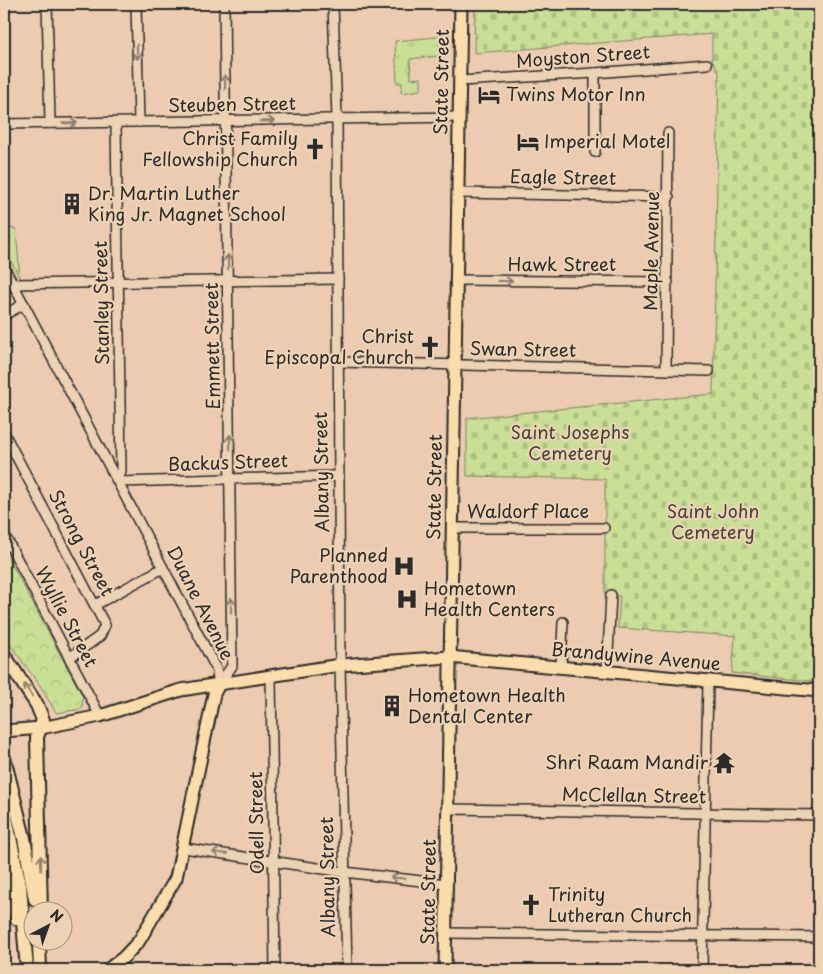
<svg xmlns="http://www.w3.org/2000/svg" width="823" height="974" font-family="'Playpen Sans',sans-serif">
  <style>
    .grass { fill: url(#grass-tufts); stroke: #7a8560 }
    .forest { fill: url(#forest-crowns); stroke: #7a8560 }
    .cemetery { fill: url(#cemetery-stones); stroke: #7a8560 }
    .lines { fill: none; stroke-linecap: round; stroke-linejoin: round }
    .minor-casing { stroke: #2b2b2b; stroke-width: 12 }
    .major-casing { stroke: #2b2b2b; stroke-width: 15 }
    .highway-casing { stroke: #2b2b2b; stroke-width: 16 }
    .minor { stroke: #edd2b4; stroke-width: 9 }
    .major { stroke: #faddab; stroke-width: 11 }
    .highway { stroke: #faddab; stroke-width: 12 }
    .oneway { stroke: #8c7e70 }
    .oneway2 { stroke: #92846b }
    .labels { text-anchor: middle; stroke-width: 4.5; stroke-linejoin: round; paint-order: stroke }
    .street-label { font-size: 18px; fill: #2b2b2b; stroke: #edd2b4 }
    .poi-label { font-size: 18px; fill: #2b2b2b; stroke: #edd2b4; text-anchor: start }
    .park-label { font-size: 18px; fill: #43463b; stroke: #edd2b4 }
  </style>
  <defs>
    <pattern id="grass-tufts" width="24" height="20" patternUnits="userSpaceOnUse" patternTransform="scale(1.25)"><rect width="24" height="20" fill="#c8df95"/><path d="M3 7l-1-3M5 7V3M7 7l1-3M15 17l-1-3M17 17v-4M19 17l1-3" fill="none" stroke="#acc081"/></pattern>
    <pattern id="forest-crowns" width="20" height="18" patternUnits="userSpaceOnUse" patternTransform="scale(1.25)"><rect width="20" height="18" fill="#c8df95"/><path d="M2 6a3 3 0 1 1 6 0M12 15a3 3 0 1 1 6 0" fill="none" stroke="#acc081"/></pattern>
    <pattern id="cemetery-stones" width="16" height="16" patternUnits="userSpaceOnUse" patternTransform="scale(1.25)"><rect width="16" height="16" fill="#c8df95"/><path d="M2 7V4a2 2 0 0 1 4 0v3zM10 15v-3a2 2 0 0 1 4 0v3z" fill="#acc081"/></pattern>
  </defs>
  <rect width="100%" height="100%" fill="#eccbb1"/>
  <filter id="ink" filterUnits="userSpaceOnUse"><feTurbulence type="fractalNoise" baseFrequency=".02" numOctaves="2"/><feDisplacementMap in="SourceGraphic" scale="10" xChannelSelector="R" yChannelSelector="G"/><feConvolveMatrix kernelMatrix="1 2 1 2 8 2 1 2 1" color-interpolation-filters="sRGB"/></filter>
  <g filter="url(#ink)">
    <g class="grass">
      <polygon points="447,36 447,55 410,59 411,79 421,78 421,90 401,93 402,83 397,83 395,41"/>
      <polygon points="8,130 9,228 16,229 20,279 4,247 4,131"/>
    </g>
    <polygon class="forest" points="4,550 83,697 82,709 56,713 39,684 4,636"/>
    <polygon class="cemetery" points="475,4 819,4 819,682 732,673 735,636 618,628 620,596 605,595 605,479 467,476 467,418 713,394 719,73 712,59 712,34 474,53"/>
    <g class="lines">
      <g class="minor-casing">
        <g id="minor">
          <polyline points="47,4 50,123"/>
          <polyline points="136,4 139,122"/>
          <polyline points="333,4 337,118 340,665 347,970"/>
          <polyline points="595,73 595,152"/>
          <polyline points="460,81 595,73 707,64"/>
          <polyline points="116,123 121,471 118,482 339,476"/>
          <polyline points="4,124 460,117"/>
          <polyline points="457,193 669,197"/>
          <polyline points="4,267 216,668 219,684"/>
          <polyline points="457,280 668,282"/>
          <polyline points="13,284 338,279"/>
          <polyline points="4,315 24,304"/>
          <polyline points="337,362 709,371"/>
          <polyline points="666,369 668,133"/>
          <polyline points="4,433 105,625 100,636 69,658"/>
          <polyline points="452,528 604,528"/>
          <polyline points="4,534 100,716"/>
          <polyline points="95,605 163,568"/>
          <polyline points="561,668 563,622"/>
          <polyline points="607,672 611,595"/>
          <polyline points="271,676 275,970"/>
          <polyline points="219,684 232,666 224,4"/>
          <polyline points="448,809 819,815"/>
          <polyline points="184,848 344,872 447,884"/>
          <polyline points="445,933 819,937"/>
          <polyline points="702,970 708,682"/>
        </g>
      </g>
      <g class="major-casing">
        <g id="major">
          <polyline points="4,731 41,728 100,716 181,690 340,665 449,657 819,691"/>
          <polyline points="107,970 124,957 139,941 176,878 214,694 219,684"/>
          <polyline points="445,970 461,4"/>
        </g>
      </g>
      <g class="highway-casing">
        <g id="highway">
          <polyline points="4,655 37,705 43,720 37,737 41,912"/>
          <polyline points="4,758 24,838 35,899"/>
          <polyline points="4,808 20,886 27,970"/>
          <polyline points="4,869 16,918"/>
          <polyline points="39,942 40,970"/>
        </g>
      </g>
      <use href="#minor" class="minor"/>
      <use href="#major" class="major"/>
      <use href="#highway" class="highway"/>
    </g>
    <defs><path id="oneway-shaft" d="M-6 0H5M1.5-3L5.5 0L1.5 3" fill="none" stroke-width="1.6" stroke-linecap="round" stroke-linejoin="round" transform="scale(1.25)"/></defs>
    <g class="oneway">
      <use href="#oneway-shaft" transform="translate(137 52) rotate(89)"/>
      <use href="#oneway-shaft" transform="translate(225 82) rotate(-91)"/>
      <use href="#oneway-shaft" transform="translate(267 121) rotate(-1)"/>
      <use href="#oneway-shaft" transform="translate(70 123) rotate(-1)"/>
      <use href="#oneway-shaft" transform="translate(228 262) rotate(-91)"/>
      <use href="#oneway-shaft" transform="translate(505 281)"/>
      <use href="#oneway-shaft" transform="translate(230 442) rotate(-91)"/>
      <use href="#oneway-shaft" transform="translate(231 605) rotate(-90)"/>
      <use href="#oneway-shaft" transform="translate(220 853) rotate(-172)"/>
      <use href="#oneway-shaft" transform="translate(398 878) rotate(-174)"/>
    </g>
    <g class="oneway2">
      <use href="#oneway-shaft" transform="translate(28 690) rotate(-123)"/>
      <use href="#oneway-shaft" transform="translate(41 863) rotate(-92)"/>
    </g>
  </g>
  <defs>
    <g id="hotel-bare" transform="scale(1.725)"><path d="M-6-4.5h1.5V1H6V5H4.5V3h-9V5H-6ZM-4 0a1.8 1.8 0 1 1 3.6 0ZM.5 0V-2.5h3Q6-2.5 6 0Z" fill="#2b2b2b" stroke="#edd2b4" stroke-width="2.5" paint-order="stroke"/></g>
    <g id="church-bare" transform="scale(1.725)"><path d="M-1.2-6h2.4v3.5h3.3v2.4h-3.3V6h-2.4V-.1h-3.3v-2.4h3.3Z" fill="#2b2b2b" stroke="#edd2b4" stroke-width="2.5" paint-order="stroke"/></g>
    <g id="building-bare" transform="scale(1.725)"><path d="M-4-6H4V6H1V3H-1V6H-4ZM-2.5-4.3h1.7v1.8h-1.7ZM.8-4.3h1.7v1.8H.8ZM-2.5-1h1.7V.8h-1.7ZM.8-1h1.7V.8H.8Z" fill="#2b2b2b" stroke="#edd2b4" stroke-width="2.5" paint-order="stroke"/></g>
    <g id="hospital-bare" transform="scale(1.725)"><path d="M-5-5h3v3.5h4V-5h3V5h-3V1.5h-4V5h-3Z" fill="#2b2b2b" stroke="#edd2b4" stroke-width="2.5" paint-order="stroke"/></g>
    <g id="temple-bare" transform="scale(1.725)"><path d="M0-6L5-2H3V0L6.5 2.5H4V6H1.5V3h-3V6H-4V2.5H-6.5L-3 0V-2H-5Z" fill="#2b2b2b" stroke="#edd2b4" stroke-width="2.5" paint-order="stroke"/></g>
  </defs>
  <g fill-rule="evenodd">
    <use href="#hotel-bare" x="489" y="95"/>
    <use href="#hotel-bare" x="528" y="142"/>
    <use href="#church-bare" x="315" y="149"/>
    <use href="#building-bare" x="72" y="204"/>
    <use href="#church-bare" x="430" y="347"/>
    <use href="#hospital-bare" x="404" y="566"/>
    <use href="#hospital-bare" x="407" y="599"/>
    <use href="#building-bare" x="392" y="706"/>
    <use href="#temple-bare" x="724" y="763"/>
    <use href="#church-bare" x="531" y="905"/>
  </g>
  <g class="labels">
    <g class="street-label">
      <text transform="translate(583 57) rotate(-4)" y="6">Moyston Street</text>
      <text transform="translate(442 82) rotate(-89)" y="6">State Street</text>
      <text transform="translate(232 105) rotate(-1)" y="6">Steuben Street</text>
      <text transform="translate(563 178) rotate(1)" y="6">Eagle Street</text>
      <text transform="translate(652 251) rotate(-89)" y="6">Maple Avenue</text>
      <text x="562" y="271">Hawk Street</text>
      <text transform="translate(102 303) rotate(-91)" y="6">Stanley Street</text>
      <text transform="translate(213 346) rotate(-91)" y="6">Emmett Street</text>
      <text transform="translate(523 350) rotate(1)" y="6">Swan Street</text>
      <text transform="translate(228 463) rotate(-2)" y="6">Backus Street</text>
      <text transform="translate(322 472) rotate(-91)" y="6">Albany Street</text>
      <text transform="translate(435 487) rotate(-89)" y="6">State Street</text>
      <text x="528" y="518">Waldorf Place</text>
      <text transform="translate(81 543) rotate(62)" y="6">Strong Street</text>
      <text transform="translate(200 603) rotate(63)" y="6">Duane Avenue</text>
      <text transform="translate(66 617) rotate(62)" y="6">Wyllie Street</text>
      <text transform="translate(636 657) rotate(5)" y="6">Brandywine Avenue</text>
      <text transform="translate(634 796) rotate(1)" y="6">McClellan Street</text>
      <text transform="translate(257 823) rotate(-91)" y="6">Odell Street</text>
      <text transform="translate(328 877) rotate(-91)" y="6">Albany Street</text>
      <text transform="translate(429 892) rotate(-89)" y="6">State Street</text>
    </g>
    <g class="poi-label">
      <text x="506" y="101">Twins Motor Inn</text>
      <text x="298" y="145" text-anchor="end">Christ Family<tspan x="298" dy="21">Fellowship Church</tspan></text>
      <text x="544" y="148">Imperial Motel</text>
      <text x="88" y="200">Dr. Martin Luther<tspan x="88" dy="21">King Jr. Magnet School</tspan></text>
      <text x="414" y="343" text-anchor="end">Christ<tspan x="414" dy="21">Episcopal Church</tspan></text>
      <text x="388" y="562" text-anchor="end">Planned<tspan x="388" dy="21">Parenthood</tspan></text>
      <text x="424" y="595">Hometown<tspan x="424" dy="21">Health Centers</tspan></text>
      <text x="408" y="702">Hometown Health<tspan x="408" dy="21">Dental Center</tspan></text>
      <text x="708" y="769" text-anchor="end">Shri Raam Mandir</text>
      <text x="548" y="901">Trinity<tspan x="548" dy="21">Lutheran Church</tspan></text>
    </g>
    <g class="park-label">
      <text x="570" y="439">Saint Josephs<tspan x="570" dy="21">Cemetery</tspan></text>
      <text x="713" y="518">Saint John<tspan x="713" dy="21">Cemetery</tspan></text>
    </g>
  </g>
  <rect width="823" height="974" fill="none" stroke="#edd2b4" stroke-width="20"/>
  <rect x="10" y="10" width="803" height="954" fill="none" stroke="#2b2b2b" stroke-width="2" filter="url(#ink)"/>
  <g transform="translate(48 926) rotate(41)"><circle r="24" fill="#edd2b4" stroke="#9f8f7d"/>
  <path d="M0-4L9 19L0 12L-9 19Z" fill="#2b2b2b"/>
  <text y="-8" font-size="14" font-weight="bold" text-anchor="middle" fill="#2b2b2b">N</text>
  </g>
</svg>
